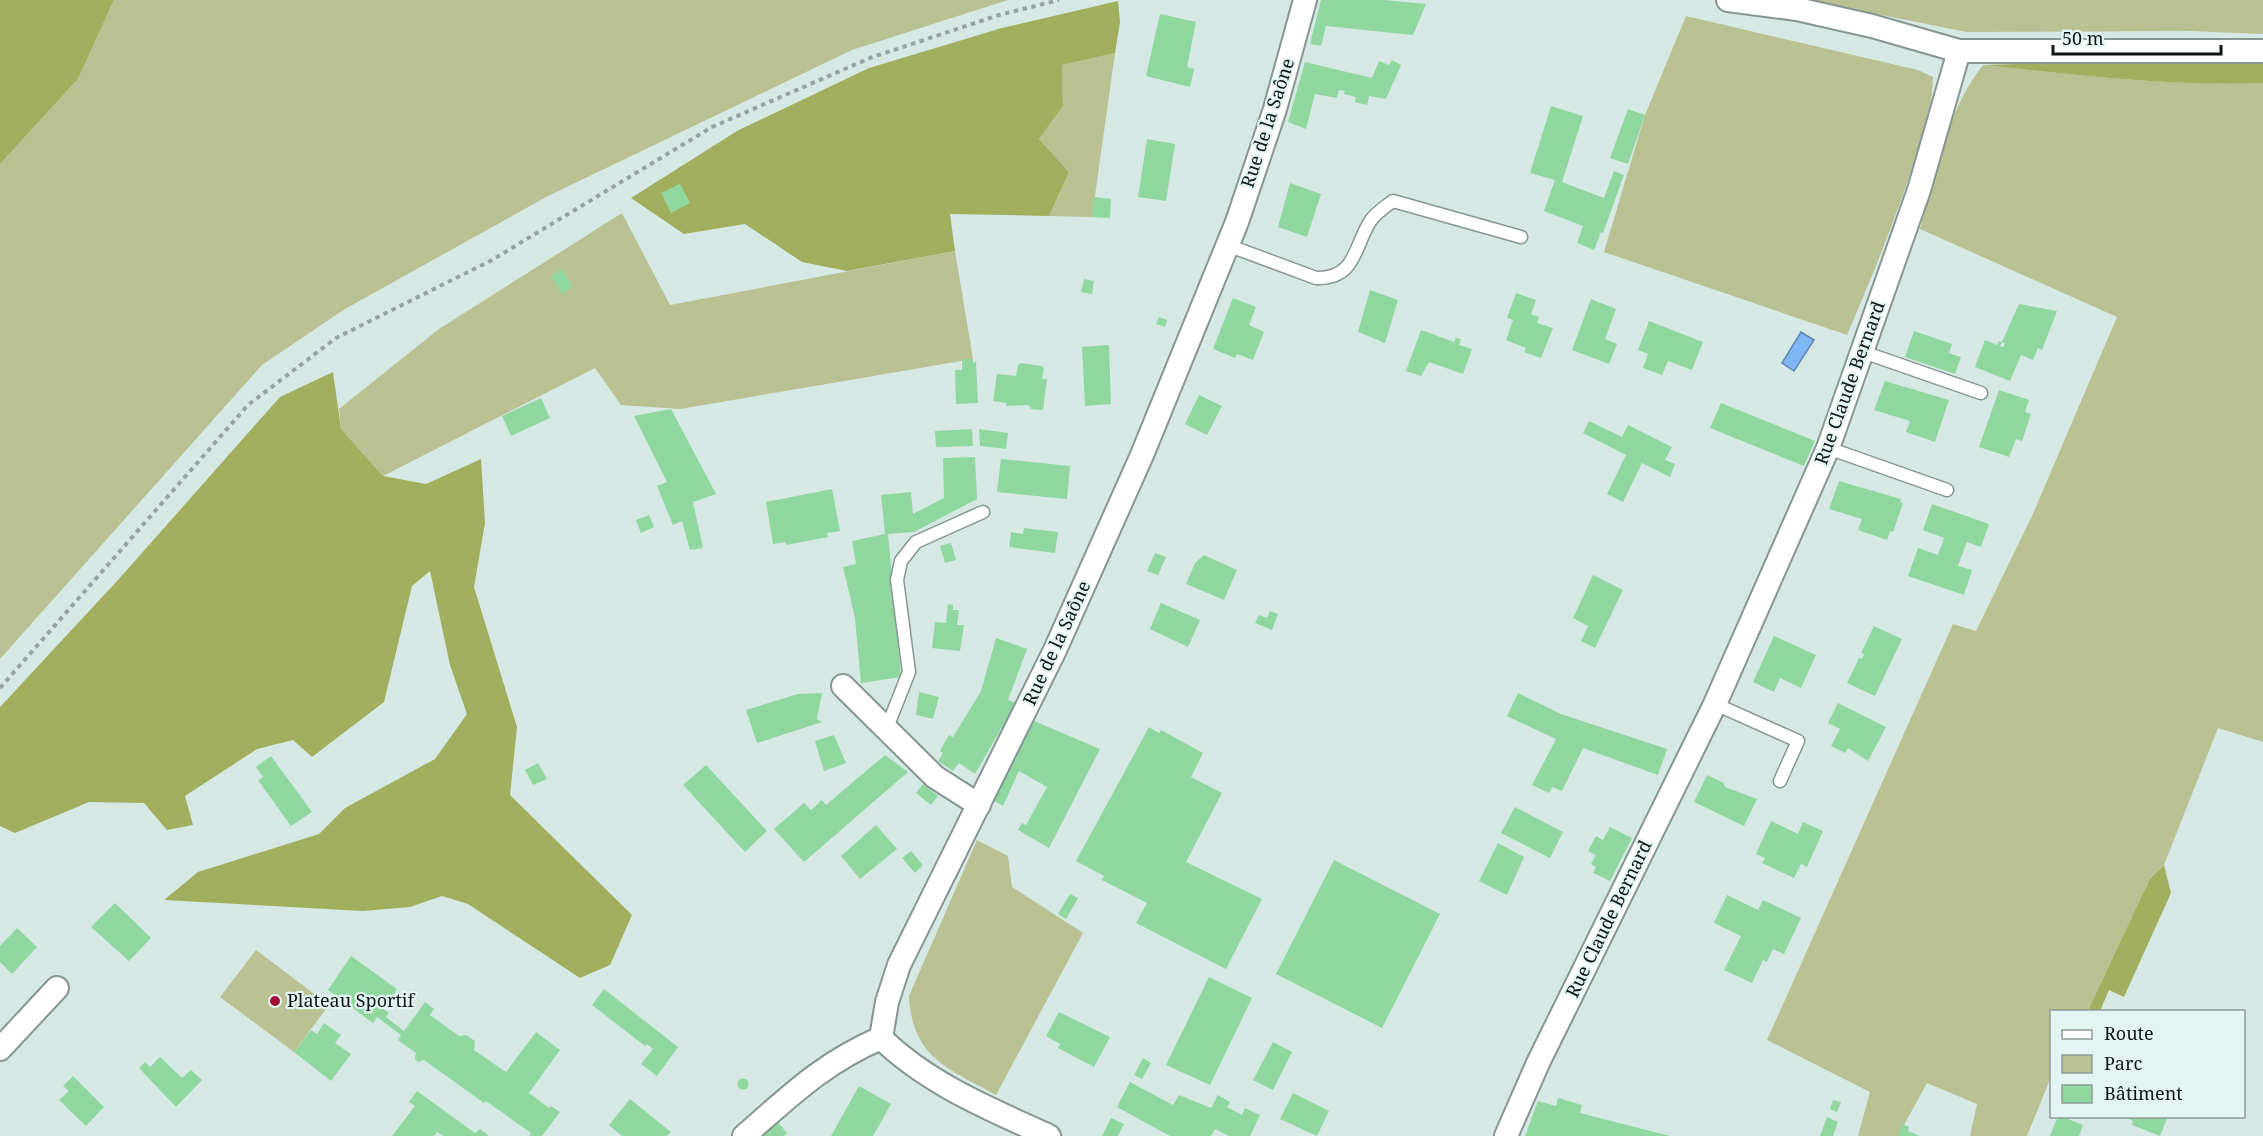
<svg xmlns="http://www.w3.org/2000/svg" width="2263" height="1136" font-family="'Noto Serif',serif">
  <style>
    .green { fill: #b9c192 }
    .forest { fill: #a1ae5e }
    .water { fill: #80b6f3; stroke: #5e86b0; stroke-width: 1.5 }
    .building { fill: #90d79f }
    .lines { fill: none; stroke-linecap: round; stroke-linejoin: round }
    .service-casing { stroke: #869693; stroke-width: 15 }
    .minor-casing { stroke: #869693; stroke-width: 26 }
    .path { stroke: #96a4a1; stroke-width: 4; stroke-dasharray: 4.5 4.5; stroke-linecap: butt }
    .service { stroke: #fff; stroke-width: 12 }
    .minor { stroke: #fff; stroke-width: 22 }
    .poi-dot { fill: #a50b38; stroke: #e3f5f2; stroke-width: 2 }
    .labels { text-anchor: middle; stroke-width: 4.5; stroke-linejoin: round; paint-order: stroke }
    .street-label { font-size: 18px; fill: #101615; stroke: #e3f5f2 }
    .poi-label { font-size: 18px; fill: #101615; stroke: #e3f5f2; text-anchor: start }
  </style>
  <rect width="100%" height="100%" fill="#d6e8e4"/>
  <g class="green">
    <polygon points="114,0 1008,0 852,50 548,196 345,309 262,365 0,659 0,164 78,79"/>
    <polygon points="1807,0 2263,0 2263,34 2189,31 1966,32"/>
    <path d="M1686 16 1918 70 1933 77C1932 114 1920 146 1908 180 1890 233 1869 284 1847 335L1604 252 1645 115Z"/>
    <polygon points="1115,53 1092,217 1049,216 1069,172 1039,139 1063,106 1062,65"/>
    <path d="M1983 65C2076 75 2170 87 2263 83V742L2218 728 2164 865 2150 879 2093 1005 2088 1011 2052 1012 2051 1077 2027 1136H1970L1977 1104 1927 1083 1898 1136H1858L1870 1092 1767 1040 1953 624 1976 631 2032 516 2117 317 1920 229C1936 173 1946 112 1983 65Z"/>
    <polygon points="622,213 670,305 955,251 973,359 680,409 621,405 595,368 383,476 341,429 339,409 439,329"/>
    <path d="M977 840 1008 856 1012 887 1083 933 996 1095C949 1069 912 1058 909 996Z"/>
    <polygon points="256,950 329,1005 294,1052 220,997"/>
  </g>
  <g class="forest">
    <polygon points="0,0 114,0 78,79 0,164"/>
    <polygon points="1118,1 1120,22 1115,53 1062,65 1063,106 1039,139 1069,172 1049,216 950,214 955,251 847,271 802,262 745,224 684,234 631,198 737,131 869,68 1002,28"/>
    <path d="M2161 60 2263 63V83C2170 87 2076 75 1983 65Z"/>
    <polygon points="333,372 341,429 383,476 426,484 481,459 485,523 474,587 517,727 510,795 632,915 610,965 580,978 468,904 442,896 410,907 363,911 164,900 198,872 319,834 345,808 435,759 467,714 450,665 430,571 412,586 384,702 312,757 293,740 257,749 185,796 193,825 167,830 144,803 89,802 15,833 0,826 0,707 118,580 280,397"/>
    <polygon points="2164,865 2171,893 2124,997 2109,990 2100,1011 2088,1011 2150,879"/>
  </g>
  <polygon class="water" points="1801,332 1814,340 1794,371 1782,363"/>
  <g class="building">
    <polygon points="1321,0 1384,0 1426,4 1413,35 1326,26 1321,46 1310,44"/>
    <polygon points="1160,14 1196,22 1187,67 1194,69 1190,87 1146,76"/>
    <polygon points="1392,60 1401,65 1386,99 1369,96 1367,105 1355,102 1356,97 1344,94 1345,91 1339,90 1337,98 1315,94 1306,129 1288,122 1305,62 1372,78 1379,61 1389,65"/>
    <polygon points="1551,106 1583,116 1562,182 1604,198 1614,171 1624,175 1603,233 1601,232 1594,250 1577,243 1583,226 1544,211 1555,180 1530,173"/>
    <polygon points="1628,109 1645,115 1628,164 1610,158"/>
    <polygon points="1147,139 1175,144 1166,201 1138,197"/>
    <polygon points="1290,183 1321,194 1307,237 1278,227"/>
    <polygon points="680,184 690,203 671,213 661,193"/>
    <polygon points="1094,197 1111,199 1110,218 1092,217"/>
    <polygon points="562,269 573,287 562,294 551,276"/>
    <polygon points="1084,279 1094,281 1092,294 1081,292"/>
    <polygon points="1370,290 1398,300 1385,343 1358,332"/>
    <polygon points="1516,293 1536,300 1531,314 1539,317 1537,323 1553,328 1541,358 1524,352 1526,348 1506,340 1513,320 1507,318"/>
    <polygon points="1233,298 1256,307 1249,325 1264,332 1253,360 1237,354 1235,358 1213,349"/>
    <polygon points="1591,299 1616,309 1605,339 1617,344 1609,364 1572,350"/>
    <polygon points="2019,304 2057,311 2042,350 2038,348 2033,360 2021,355 2010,381 1975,367 1985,340 1997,345 1999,341 2002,342 2000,346 2003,347 2005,343 2002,342"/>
    <polygon points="1159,317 1167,320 1165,327 1156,324"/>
    <polygon points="1649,321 1703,342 1692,370 1668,361 1662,375 1643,368 1648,354 1638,350"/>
    <polygon points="1421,330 1454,342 1456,338 1461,339 1459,345 1472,349 1463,374 1429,362 1421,376 1406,371"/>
    <polygon points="1914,331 1952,344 1949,353 1961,357 1955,374 1905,357"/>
    <polygon points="1109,345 1111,404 1085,406 1082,347"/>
    <polygon points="962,359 973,359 973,363 976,362 978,403 956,404 955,370 962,370"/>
    <polygon points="1021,363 1041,366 1044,368 1042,379 1047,379 1043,410 1031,409 1028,405 1006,406 1006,403 993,401 997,374 1016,376 1018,365"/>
    <polygon points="1885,381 1949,400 1935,442 1906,432 1910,421 1874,410"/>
    <polygon points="1999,390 2029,400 2025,412 2031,414 2022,441 2016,439 2009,457 1979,447"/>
    <polygon points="1199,395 1222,406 1207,435 1185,424"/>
    <polygon points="541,398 550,418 511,436 502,416"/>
    <polygon points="1721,403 1815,441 1804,466 1710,428"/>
    <polygon points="671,409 716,494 693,502 703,548 690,550 682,521 673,525 657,486 667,482 634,416"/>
    <polygon points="1589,421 1622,437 1628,425 1672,447 1665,460 1675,464 1670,477 1642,463 1623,502 1607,494 1626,455 1583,433"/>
    <polygon points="972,429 973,446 936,447 935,431"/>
    <polygon points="979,429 1008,433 1006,449 980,446"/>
    <polygon points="975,457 977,499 914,532 888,534 901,677 861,683 855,618 843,567 856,564 852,541 885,534 881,495 911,492 913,514 944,498 943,458"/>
    <polygon points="1001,459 1070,466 1067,499 997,492"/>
    <polygon points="1839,481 1901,499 1900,502 1903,503 1893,532 1890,531 1887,540 1858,530 1862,519 1829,509"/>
    <polygon points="832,489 840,531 827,533 828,537 786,545 785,542 773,544 766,502"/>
    <polygon points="1932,504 1989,524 1981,547 1967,542 1958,566 1972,570 1964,595 1908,576 1918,548 1938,555 1944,538 1923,530"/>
    <polygon points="649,515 654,527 641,533 636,520"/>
    <polygon points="1024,528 1058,532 1055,553 1009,547 1011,532 1023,534"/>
    <polygon points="951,543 956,560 945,563 940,546"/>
    <polygon points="1155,553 1166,557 1158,575 1147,571"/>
    <polygon points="1204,555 1237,570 1224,600 1186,584 1195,563"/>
    <polygon points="1593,575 1623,590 1595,648 1581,641 1588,626 1573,618"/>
    <polygon points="1161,603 1200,620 1188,647 1150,629"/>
    <polygon points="948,604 953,605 953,610 959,610 957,625 964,625 960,651 932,648 935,622 946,623"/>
    <polygon points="1270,611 1278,614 1272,630 1255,623 1259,615 1267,618"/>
    <polygon points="1874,626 1902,639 1875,696 1847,683 1859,658 1862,659 1864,654 1861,653"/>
    <polygon points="1774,636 1816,655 1801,688 1780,678 1774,692 1753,682"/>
    <polygon points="996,638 1027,649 1008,700 1016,703 975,774 959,763 953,771 938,761 943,753 940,751 949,735 953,737 981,691"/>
    <polygon points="919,692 939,697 933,719 916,715"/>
    <polygon points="822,693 817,719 822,722 757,743 746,710 798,694"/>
    <polygon points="1518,693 1561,714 1667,749 1658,775 1583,748 1562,791 1552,787 1549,793 1532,785 1556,739 1507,716"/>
    <polygon points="1838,703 1886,727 1868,761 1848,748 1845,753 1831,746 1840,729 1828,723"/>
    <polygon points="1034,721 1100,749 1049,848 1018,830 1022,823 1026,825 1047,787 1019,771 1003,806 993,800"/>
    <polygon points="1149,727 1159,733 1161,730 1203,753 1191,777 1222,793 1186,862 1262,899 1226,969 1136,923 1147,903 1102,880 1104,876 1076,861"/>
    <polygon points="834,735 846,763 824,771 815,741"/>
    <polygon points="885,755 908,772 804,862 774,829 804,803 811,810 822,800 826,805"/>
    <polygon points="271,756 312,812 291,826 258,780 263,777 256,767"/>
    <polygon points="538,763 547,779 533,785 525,770"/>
    <polygon points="706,765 767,831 745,852 683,785"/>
    <polygon points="1707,775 1724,783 1725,787 1757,799 1744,826 1694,802"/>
    <polygon points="923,784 938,796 931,805 916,793"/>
    <polygon points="1515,807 1563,832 1550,858 1501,833"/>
    <polygon points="1771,821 1798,834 1803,822 1823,831 1807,867 1801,864 1794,878 1762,863 1765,858 1756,854"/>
    <polygon points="876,825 897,849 860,879 841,856"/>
    <polygon points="1610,827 1632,838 1610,881 1593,873 1596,867 1591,864 1596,855 1588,851 1596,836 1603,840"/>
    <polygon points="1498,843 1524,857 1507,895 1479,881"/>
    <polygon points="911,851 923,865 915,873 902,858"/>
    <polygon points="1334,860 1440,914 1382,1028 1276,974"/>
    <polygon points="1070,894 1078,898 1066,919 1058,914"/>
    <polygon points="1727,895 1758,910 1763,900 1801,918 1784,954 1773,949 1767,962 1763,960 1752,983 1724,970 1741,936 1714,923"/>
    <polygon points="115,903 151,938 129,961 91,927"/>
    <polygon points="17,928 37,947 12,974 0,962 0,946"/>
    <polygon points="351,956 397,989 383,1009 389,1013 386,1017 404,1031 425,1002 434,1009 430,1015 459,1036 466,1035 475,1041 474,1050 506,1072 536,1032 560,1050 529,1093 549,1108 551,1106 560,1112 542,1136 529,1136 531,1133 486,1101 484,1103 424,1060 418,1062 415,1059 416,1053 398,1040 401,1035 377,1017 373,1023 328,990"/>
    <polygon points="1209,977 1252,998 1210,1085 1166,1065"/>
    <polygon points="604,989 678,1047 657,1076 641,1064 653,1049 647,1044 645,1046 592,1005"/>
    <polygon points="1059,1012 1110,1037 1094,1067 1058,1048 1060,1044 1046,1036"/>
    <polygon points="324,1023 341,1035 335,1043 351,1054 331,1081 294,1052 311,1030 317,1034"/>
    <polygon points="1273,1042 1292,1052 1273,1090 1253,1080"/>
    <polygon points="160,1057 182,1078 191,1070 202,1080 176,1107 139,1068 145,1062 150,1067"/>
    <polygon points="1143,1058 1151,1063 1142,1079 1134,1075"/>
    <polygon points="73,1076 104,1107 86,1126 59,1100 69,1091 63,1086"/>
    <circle cx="743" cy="1084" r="5.5"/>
    <polygon points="1130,1082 1173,1105 1179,1095 1211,1108 1218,1095 1230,1102 1227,1107 1242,1115 1245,1108 1260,1115 1250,1136 1229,1136 1215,1129 1211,1136 1170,1136 1117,1107"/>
    <polygon points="859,1086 891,1104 873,1136 831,1136"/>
    <polygon points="417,1091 475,1133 480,1129 489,1136 443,1136 437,1132 434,1136 392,1136 415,1106 409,1102"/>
    <polygon points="1293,1093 1329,1111 1317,1136 1280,1119"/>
    <polygon points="1558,1098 1582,1105 1580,1113 1670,1136 1525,1136 1538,1101 1556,1106"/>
    <polygon points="630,1099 671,1132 667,1136 622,1136 609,1125"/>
    <polygon points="1833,1100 1841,1102 1837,1112 1830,1109"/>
    <polygon points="2058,1116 2069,1116 2068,1119 2083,1125 2079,1136 2050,1136"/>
    <polygon points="2123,1116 2168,1116 2160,1136 2132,1125 2133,1121"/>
    <polygon points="1827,1117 1838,1122 1833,1136 1820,1136"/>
    <polygon points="1111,1118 1124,1124 1118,1136 1102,1136"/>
    <polygon points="776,1120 787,1133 784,1136 758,1136"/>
    <polygon points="1902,1124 1909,1127 1908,1131 1920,1136 1898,1136"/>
  </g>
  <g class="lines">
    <g class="service-casing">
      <g id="service">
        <path d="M1227 245 1316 278C1357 279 1354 245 1371 220 1377 212 1385 207 1393 201L1521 237"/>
        <polyline points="1863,352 1981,393"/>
        <polyline points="1828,448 1947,490"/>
        <polyline points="1715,704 1798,741 1780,781"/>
        <polyline points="886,730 909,672 897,580 901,561 916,542 983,512"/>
      </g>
    </g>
    <g class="minor-casing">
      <g id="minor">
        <polyline points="1728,0 1797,9 1872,26 1959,51 2263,51"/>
        <polyline points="843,686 935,777 979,805"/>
        <polyline points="881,1038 887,1002 899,965 1055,650 1142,455 1237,222 1275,109 1305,0"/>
        <path d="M881 1038C928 1084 990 1109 1049 1136"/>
        <polyline points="0,1049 57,988"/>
        <path d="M744 1136C791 1095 823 1063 881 1038"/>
        <polyline points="1506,1136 1538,1063 1715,704 1828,448 1919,190 1959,51"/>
      </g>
    </g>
    <polyline class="path" points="0,688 248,405 336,338 492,260 712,127 870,58 999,15 1059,0"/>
    <use href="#service" class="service"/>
    <use href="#minor" class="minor"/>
  </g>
  <circle class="poi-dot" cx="275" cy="1001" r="6"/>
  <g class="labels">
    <g class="street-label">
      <text transform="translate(1268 123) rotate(-72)" y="6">Rue de la Saône</text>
      <text transform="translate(1850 383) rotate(-70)" y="6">Rue Claude Bernard</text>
      <text transform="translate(1057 643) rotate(-65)" y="6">Rue de la Saône</text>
      <text transform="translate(1609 919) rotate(-64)" y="6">Rue Claude Bernard</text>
    </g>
    <g class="poi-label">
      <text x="287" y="1007">Plateau Sportif</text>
    </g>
  </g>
  <rect x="2050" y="1010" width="195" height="108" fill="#e3f5f2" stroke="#8f9c9a" stroke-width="1.5"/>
  <rect x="2062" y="1030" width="30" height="9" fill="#ffffff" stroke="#8f9c9a" stroke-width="1.5"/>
  <text x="2104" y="1040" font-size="18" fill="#101615">Route</text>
  <rect x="2062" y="1055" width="30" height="18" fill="#b9c192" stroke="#8f9c9a" stroke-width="1.5"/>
  <text x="2104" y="1070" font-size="18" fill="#101615">Parc</text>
  <rect x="2062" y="1085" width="30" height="18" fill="#90d79f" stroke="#8f9c9a" stroke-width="1.5"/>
  <text x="2104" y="1100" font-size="18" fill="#101615">Bâtiment</text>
  <path d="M2053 45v9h168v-9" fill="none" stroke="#101615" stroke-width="3"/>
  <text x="2062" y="45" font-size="18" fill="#101615" stroke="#e3f5f2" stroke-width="4.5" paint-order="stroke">50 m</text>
</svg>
